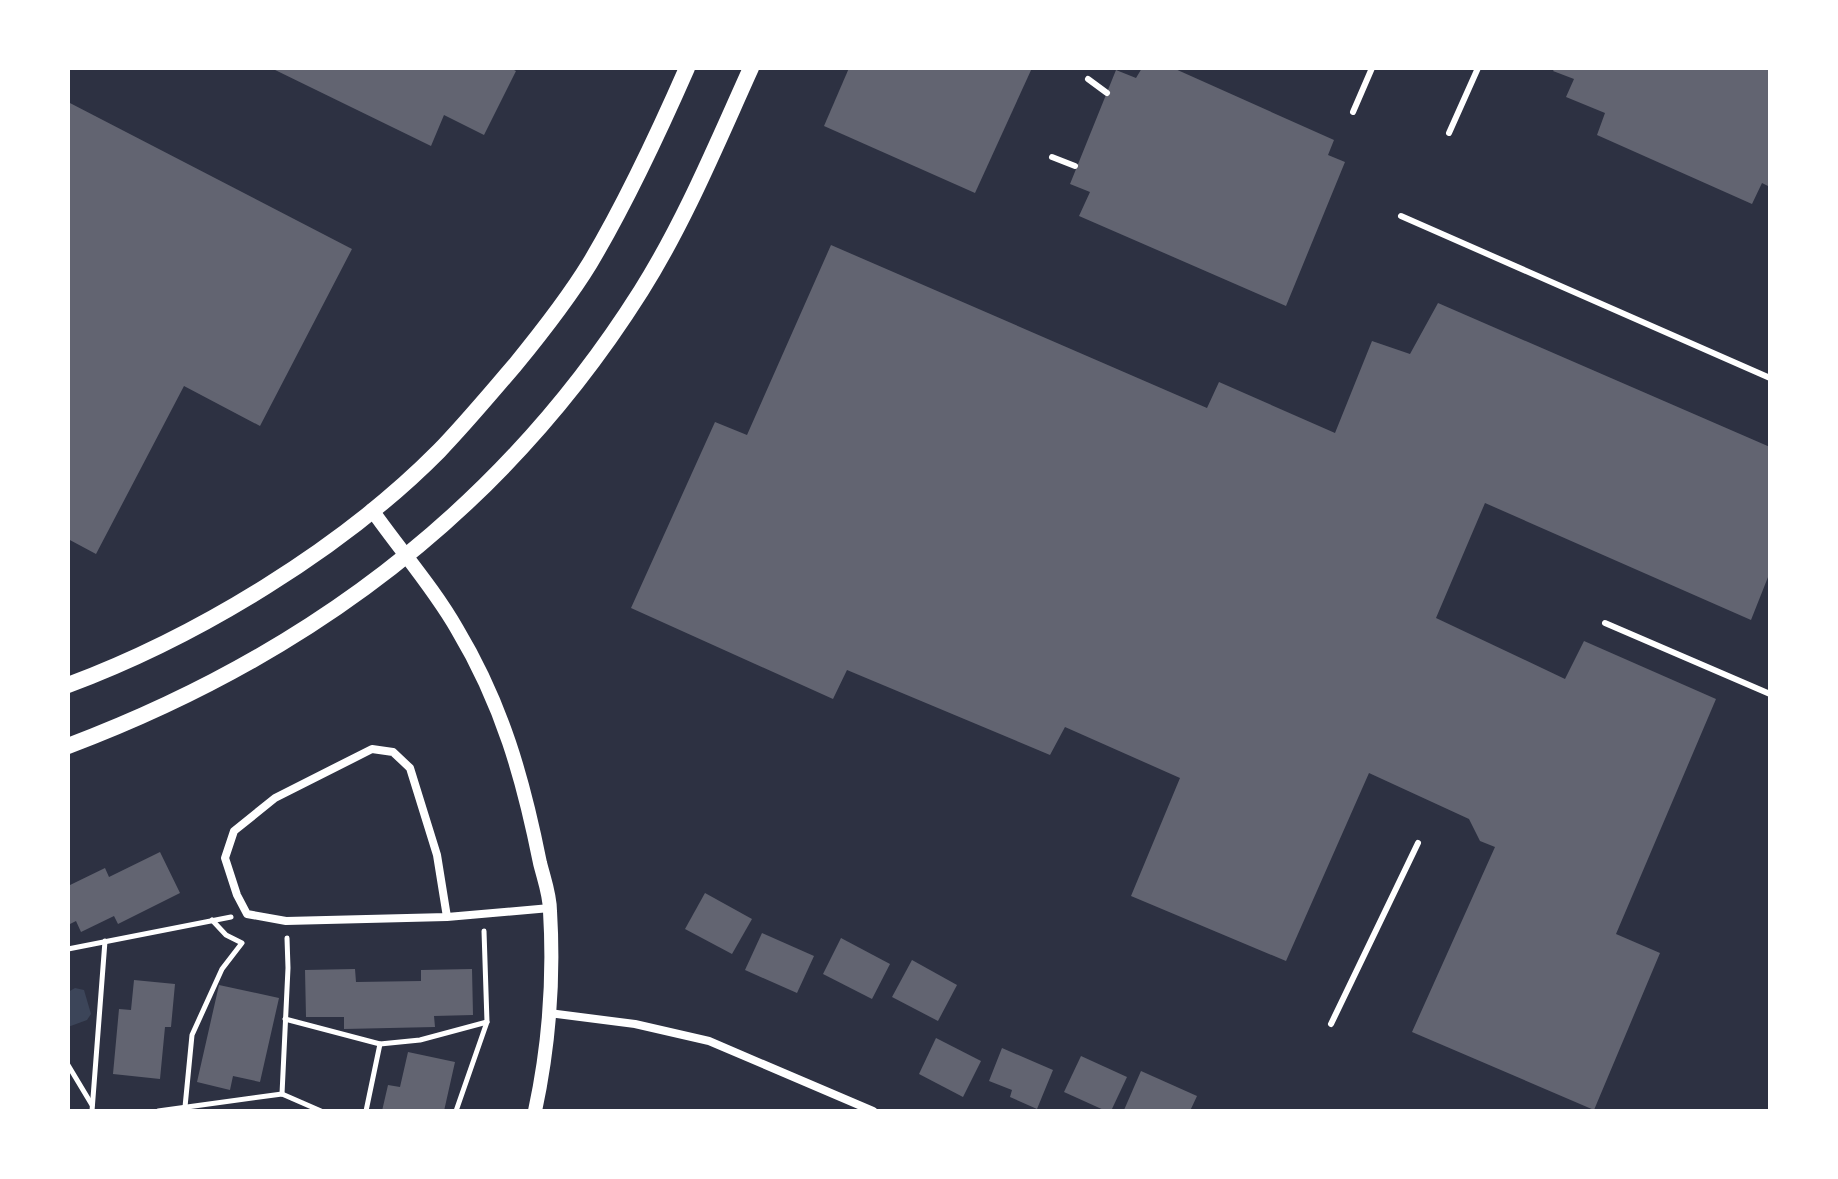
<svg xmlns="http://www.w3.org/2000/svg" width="1838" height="1179" font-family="Signika,sans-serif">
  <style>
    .green { fill: #3c4559 }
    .building { fill: #626471 }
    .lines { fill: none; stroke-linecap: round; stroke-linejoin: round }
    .path { stroke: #fff; stroke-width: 5 }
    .service { stroke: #fff; stroke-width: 6 }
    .minor { stroke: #fff; stroke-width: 8 }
    .tertiary { stroke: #fff; stroke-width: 14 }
    .secondary { stroke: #fff; stroke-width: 16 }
  </style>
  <rect width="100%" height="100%" fill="#2d3142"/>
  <polygon class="green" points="75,988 84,990 91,1014 87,1020 68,1027 68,992"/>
  <g class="building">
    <polygon points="271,68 510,68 516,71 484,135 444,115 431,146"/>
    <polygon points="849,68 1032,68 975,193 824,126"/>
    <polygon points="1142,68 1173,68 1334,140 1328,155 1345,162 1286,306 1079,216 1090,192 1070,184 1116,70 1136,78"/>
    <polygon points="1555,68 1770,68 1770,187 1762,183 1752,204 1597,135 1605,113 1566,97 1574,79 1553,71"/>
    <polygon points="68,102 352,249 260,426 184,386 96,554 68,539"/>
    <polygon points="831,245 1207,408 1219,382 1335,433 1372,341 1410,354 1438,303 1770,447 1770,572 1751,620 1485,503 1436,618 1565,679 1584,641 1716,699 1616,934 1660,953 1594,1110 1412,1032 1495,847 1480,841 1469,819 1369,773 1286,961 1131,896 1180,778 1065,727 1050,755 847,670 833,699 631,608 715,422 747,435"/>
    <polygon points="160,852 180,893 118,924 114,916 81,932 76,921 68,925 68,886 105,868 109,877"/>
    <polygon points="705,893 752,919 732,954 685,929"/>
    <polygon points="762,933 814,956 797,993 745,970"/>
    <polygon points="841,938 890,964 872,999 823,974"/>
    <polygon points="912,960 957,985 938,1021 892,997"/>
    <polygon points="355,969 356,982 421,981 421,970 472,969 473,1015 434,1016 435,1027 344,1029 344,1017 306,1017 305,970"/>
    <polygon points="134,980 175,984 171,1027 165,1027 160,1079 113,1074 119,1009 131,1010"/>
    <polygon points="219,985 279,998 260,1082 233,1076 230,1090 197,1082"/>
    <polygon points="936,1038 981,1061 963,1097 919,1074"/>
    <polygon points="1002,1048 1053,1070 1037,1109 1010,1097 1012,1090 989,1081"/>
    <polygon points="408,1052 455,1062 444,1111 382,1111 388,1085 400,1087"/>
    <polygon points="1081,1056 1127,1077 1111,1111 1106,1111 1064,1092"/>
    <polygon points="1141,1071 1197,1096 1190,1111 1124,1110"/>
  </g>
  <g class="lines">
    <g class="path">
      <polyline points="68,949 231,917"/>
      <polyline points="285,1019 380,1044 420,1040 487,1022"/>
      <polyline points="68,1065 92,1105"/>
      <polyline points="282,1094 288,968 287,938"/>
      <polyline points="92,1111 105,941"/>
      <polyline points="158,1111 282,1094 321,1111"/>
      <polyline points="187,1111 185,1107 192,1035 222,969 242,943 226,935 212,920"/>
      <polyline points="366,1111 380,1044"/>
      <polyline points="456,1111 487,1022 484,931"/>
    </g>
    <g class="service">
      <polyline points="1088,79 1107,93"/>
      <polyline points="1353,112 1372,68"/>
      <polyline points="1449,133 1478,68"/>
      <polyline points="1052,157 1075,166"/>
      <polyline points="1401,216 1770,378"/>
      <polyline points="1605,623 1770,694"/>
      <polyline points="1331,1024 1418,843"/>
    </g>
    <g class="minor">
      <polyline points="447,917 437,855 410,768 393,752 372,749 275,798 234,831 225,858 237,895 247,914 286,921 447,917 550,908"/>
      <polyline points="549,1013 635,1024 709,1041 873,1111"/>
    </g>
    <path class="tertiary" d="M372 510C400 550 433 587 457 629 502 704 523 778 540 863 544 879 550 895 550 911 554 977 549 1046 535 1111"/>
    <g class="secondary">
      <path d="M68 685C197 637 342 549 439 451 466 423 490 394 515 365 542 332 568 299 590 263 627 201 658 134 687 68"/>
      <path d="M68 746C307 656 504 508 641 291 685 221 717 143 751 68"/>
    </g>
  </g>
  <rect width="1838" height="1179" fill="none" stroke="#ffffff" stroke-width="140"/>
</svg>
